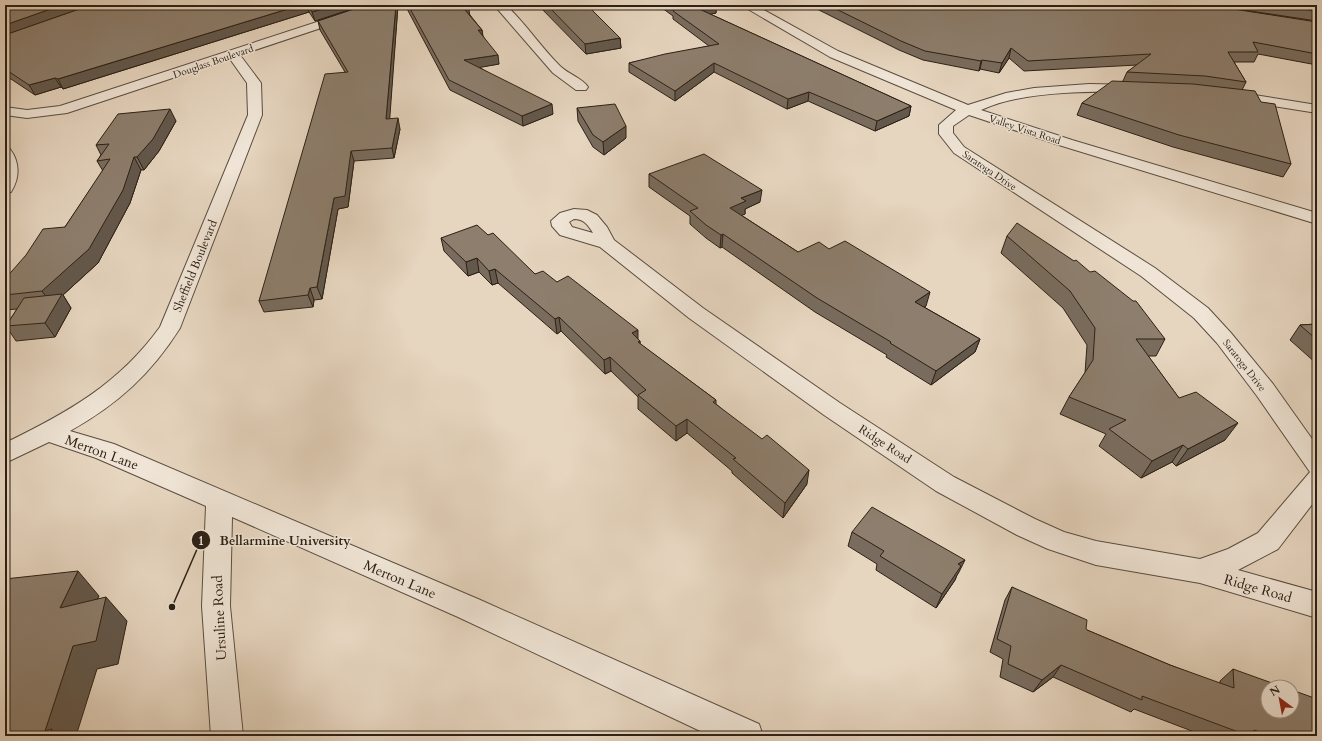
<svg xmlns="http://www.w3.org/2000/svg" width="1322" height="741" font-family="Cardo,serif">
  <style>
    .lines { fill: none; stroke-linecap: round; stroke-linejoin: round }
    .minor-casing { stroke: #5a4d40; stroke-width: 2 }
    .minor { fill: #efe4d5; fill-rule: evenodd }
    .wall { fill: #796c5e; stroke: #2c2015 }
    .shaded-wall { fill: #63584c; stroke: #2c2015 }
    .building { fill: #8d7e6d; stroke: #2c2015 }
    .labels { text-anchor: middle; stroke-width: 3; stroke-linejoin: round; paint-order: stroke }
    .far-street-label { font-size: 10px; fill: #2c2015; stroke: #efe4d5 }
    .street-label { font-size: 12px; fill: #2c2015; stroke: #efe4d5 }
    .near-street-label { font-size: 14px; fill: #2c2015; stroke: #efe4d5 }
    .leader { fill: none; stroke: #2c2015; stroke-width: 1.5 }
    .callout-dot { fill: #2c2015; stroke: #efe4d5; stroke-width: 1.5 }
    .mark-label { font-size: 12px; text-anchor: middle; font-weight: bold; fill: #fff }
    .callout-label { font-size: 13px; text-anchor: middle; font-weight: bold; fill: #2c2015; stroke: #efe4d5; stroke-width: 3; stroke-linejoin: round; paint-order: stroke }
  </style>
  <rect width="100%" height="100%" fill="#e6d5bf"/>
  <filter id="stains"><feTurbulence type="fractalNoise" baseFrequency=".005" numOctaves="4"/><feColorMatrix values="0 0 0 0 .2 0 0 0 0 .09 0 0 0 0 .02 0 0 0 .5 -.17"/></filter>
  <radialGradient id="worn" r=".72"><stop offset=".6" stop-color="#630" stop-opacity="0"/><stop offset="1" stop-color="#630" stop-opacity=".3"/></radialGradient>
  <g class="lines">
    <g class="minor-casing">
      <g id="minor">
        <path d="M369 5H386L384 7 240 55 261 83 262 115 180 328C151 374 118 404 70 431L114 444 478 599 759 724 763 736H711L458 617 232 517 230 606 243 736H211L202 606 206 506 96 458 49 442 5 463V443C67 413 119 384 160 327L248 115 247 83 230 59 67 113 27 118 5 115V107L27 110 60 106Z"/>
        <path d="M494 5H506C526 24 541 47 560 66 568 74 582 78 588 87L586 90H576L553 73Z"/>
        <path d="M741 5H755L838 51 968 105 1006 93 1034 88 1089 84 1138 85 1140 88 1138 91 1133 92C1088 91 1022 91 981 110L1072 140 1317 213V224L1062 146 969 115 953 126V133L964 147 1155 268 1208 308 1231 333 1273 384 1317 446V498L1278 549 1238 570 1317 592V618L1200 583 1096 565 1048 549 1017 535 936 491 824 415 689 318 600 247 560 235 552 226 551 221 560 213 574 209 587 210 597 215 607 227 614 240 703 308 840 403 954 477 1035 519 1064 532 1096 541 1200 559 1228 549 1258 533 1310 472 1257 396 1217 343 1194 318 1141 276 954 153 939 134V125L956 110 830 57ZM574 219C584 219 588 225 593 233L572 227 569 222Z"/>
        <polygon points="1229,91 1317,105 1317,113 1224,98 1222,95 1224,92"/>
        <path d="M5 147 10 149C20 162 20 178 11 192L5 193Z"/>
      </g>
    </g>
    <use href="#minor" class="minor"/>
  </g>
  <g class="wall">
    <polygon points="91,5 364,5 315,21 309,12 63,89 61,87 35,95 11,79 5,78 5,35"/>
    <polygon points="366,5 398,5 389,119 400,129 394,158 354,161 348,207 338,209 322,299 314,300 313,307 264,312 259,301 345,72 320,30 318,21"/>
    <polygon points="405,5 465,5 470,15 482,30 483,36 499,64 479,67 553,114 523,126 450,90"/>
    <polygon points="538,5 587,5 620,38 621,48 586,54"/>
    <polygon points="658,5 716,5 716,13 710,14 911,106 909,116 875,131 808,101 787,109 714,72 675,101 629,72 629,63 709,46 673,19 673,16"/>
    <polygon points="809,5 1208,5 1317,22 1317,65 1258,54 1254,62 1234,62 1246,82 1242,90 1291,164 1283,177 1173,147 1077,115 1082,103 1123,81 1127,72 1137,65 1024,71 1009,58 999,73 980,69 979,71 923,60 899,50"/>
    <polygon points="1210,5 1317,5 1317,21"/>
    <polygon points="577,108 626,138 604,155 593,147 578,121"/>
    <polygon points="176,121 159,151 144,170 141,170 130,203 98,263 63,295 71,308 55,337 16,341 6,326 17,309 5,310 5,279 65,227 103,171 97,161 101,155 96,145"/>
    <polygon points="649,174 760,202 745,209 745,214 741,215 798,252 926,306 924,307 980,339 975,352 931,385 886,357 887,355 815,312 722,247 720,248 706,238 690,224 690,216 649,187"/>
    <polygon points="1317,180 1317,187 1313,186"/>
    <polygon points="488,235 535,274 557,282 638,339 640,341 640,344 716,400 716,404 807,484 783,518 732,473 732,471 687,433 676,441 638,409 638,397 611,371 605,374 561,331 557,334 498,283 492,285 479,272 468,276 444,251 441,238"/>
    <polygon points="1007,236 1165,339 1156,356 1148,356 1179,398 1225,440 1176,466 1172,462 1141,478 1099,446 1106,434 1060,414 1069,397 1085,373 1087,345 1063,308 1001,253"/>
    <polygon points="1317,324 1317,364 1290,340 1300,325"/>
    <polygon points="852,532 958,574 957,575 955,580 936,608 876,570 877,564 848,546"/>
    <polygon points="1012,587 1086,629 1087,630 1170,665 1220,684 1220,681 1233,669 1317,736 1205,736 1134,709 1131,712 1053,677 1033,692 1000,677 1003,659 990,652 1005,600"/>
  </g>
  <g class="shaded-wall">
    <polygon points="62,5 91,5 5,35 5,25"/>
    <polygon points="301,5 307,5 309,12 63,89 58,79"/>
    <polygon points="335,5 364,5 315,21 312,12"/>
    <polygon points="396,5 398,5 389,129 386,119"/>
    <polygon points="716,5 716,13 697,17 697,8"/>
    <polygon points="469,9 470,18 465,10"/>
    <polygon points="478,30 482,30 483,39"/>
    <polygon points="620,38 621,48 586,54 585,44"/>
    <polygon points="1011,48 1009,58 999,73 1002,63"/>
    <polygon points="498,55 499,64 466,70 464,60"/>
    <polygon points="982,60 980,69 979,71 981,61"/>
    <polygon points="714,63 714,72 675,101 675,91"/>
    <polygon points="55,78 61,87 35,95 29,85"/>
    <polygon points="809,92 808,101 787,109 788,99"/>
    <polygon points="552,104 553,114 523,126 522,116"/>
    <polygon points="911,106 909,116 875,131 877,121"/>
    <polygon points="170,109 176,121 159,151 144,170 137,157"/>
    <polygon points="398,118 400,129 394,158 392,148"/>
    <polygon points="626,126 626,138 604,155 603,142"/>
    <polygon points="351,151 354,161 348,207 338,209 322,299 317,287 334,198"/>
    <polygon points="134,157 141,170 130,203 98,263 63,295 71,308 55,337 45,323 52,305 42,291"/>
    <polygon points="762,190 760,202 745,209 745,214 729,221 730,208 741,198"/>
    <polygon points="723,234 722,247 720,248 721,235"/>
    <polygon points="477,258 479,272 468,276 466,262"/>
    <polygon points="495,269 498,283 492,285 489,271"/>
    <polygon points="310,288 314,300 313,307 308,295"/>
    <polygon points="930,292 926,306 911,315 915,302"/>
    <polygon points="559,317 561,331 557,334 555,319"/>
    <polygon points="638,330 638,341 640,341 640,355 632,333"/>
    <polygon points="980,339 975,352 931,385 936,371"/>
    <polygon points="610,357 611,371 605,374 604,360"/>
    <polygon points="687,419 687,433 676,441 676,426"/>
    <polygon points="1238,423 1225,440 1176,466 1188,449"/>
    <polygon points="1183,445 1172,462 1141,478 1152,461"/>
    <polygon points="809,470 807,484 783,518 785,503"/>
    <polygon points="965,560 958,574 957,575 955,580 936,608 942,594 958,564"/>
    <polygon points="78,571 99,596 83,632 60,608"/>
    <polygon points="106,597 127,621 118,664 97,669 76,736 49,736 45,731 73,646"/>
    <polygon points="1061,665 1053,677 1033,692 1042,680"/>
  </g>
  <g class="building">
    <polygon points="5,5 62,5 5,25"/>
    <polygon points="91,5 301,5 58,79 55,78 29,85 5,69 5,35"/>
    <polygon points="308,5 335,5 312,12"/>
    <polygon points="366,5 396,5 386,119 398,118 392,148 351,151 345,196 334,198 317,287 310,288 308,295 259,301 325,74 348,72 318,21"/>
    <polygon points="408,5 465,5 469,9 465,10 482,30 478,30 498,55 464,60 552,104 522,116 449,80"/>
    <polygon points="547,5 587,5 620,38 585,44"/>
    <polygon points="670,5 715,5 697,8 911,106 877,121 809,92 788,99 714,63 675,91 629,63 665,54 719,44 673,11 675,9"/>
    <polygon points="828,5 1208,5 1317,22 1317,54 1253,42 1258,52 1228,52 1246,82 1205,76 1127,72 1151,54 1028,61 1011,48 1002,63 982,60 981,61 925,51 901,41"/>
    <polygon points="1274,5 1317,5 1317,11"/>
    <polygon points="1112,81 1193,84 1255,91 1261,102 1275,104 1291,164 1179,135 1082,103"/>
    <polygon points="615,104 626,126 603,142 593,135 577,108"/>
    <polygon points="170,109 153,139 137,157 134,157 123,190 89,249 42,291 5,295 5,279 26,255 43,229 65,227 110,159 97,161 109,144 96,145 118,114"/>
    <polygon points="704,154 762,190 741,198 746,201 730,208 798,252 819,242 829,249 845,241 930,292 915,302 980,339 936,371 890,343 891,342 817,298 723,234 721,235 706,225 690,211 698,208 649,174"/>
    <polygon points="1017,223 1074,261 1076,260 1090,272 1095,271 1133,301 1136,301 1165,339 1136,339 1179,398 1196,392 1238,423 1188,449 1183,445 1152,461 1109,429 1126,420 1069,397 1093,360 1095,328 1070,291 1007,236"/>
    <polygon points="477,225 488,235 493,233 535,274 543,271 557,282 568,276 638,330 632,333 640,341 638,342 716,400 713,402 762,439 767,435 809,470 785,503 733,459 736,458 687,419 676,426 638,395 646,390 610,357 604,360 559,317 555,319 495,269 489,271 477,258 466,262 441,238"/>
    <polygon points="62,294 45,323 6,326 24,298"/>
    <polygon points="1317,324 1317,340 1300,325"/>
    <polygon points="872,507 965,560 958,564 961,566 942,594 880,556 884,551 852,532"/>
    <polygon points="78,571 60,608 106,597 96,641 73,646 45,731 52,729 49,736 5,736 5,579"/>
    <polygon points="1012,587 1087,620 1086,629 1087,630 1170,665 1234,688 1233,669 1283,687 1268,687 1268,711 1292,711 1292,690 1317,699 1317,736 1270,736 1254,730 1254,736 1249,736 1142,696 1142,700 1061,665 1042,680 1008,664 1011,646 997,639"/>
  </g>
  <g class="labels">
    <g class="far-street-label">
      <text transform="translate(213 61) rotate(-19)" y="4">Douglass Boulevard</text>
      <text transform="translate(1025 129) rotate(18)" y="4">Valley Vista Road</text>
      <text transform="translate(990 170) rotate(34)" y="4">Saratoga Drive</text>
      <text transform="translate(1245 365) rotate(52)" y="4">Saratoga Drive</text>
    </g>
    <g class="street-label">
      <text transform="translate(195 266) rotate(-68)" y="4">Sheffield Boulevard</text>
      <text transform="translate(885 444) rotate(33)" y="4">Ridge Road</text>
    </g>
    <g class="near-street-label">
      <text transform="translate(102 452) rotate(20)" y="5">Merton Lane</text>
      <text transform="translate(400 579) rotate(23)" y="5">Merton Lane</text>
      <text transform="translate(1258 588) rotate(16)" y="5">Ridge Road</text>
      <text transform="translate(219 618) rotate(-93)" y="5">Ursuline Road</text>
    </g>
  </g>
  <path class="leader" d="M172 607L201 540"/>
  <g class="callout-dot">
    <circle cx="172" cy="607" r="4"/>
    <circle cx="201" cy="540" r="10"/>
  </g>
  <g class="mark-label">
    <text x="201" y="545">1</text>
  </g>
  <g class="callout-label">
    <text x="285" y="545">Bellarmine University</text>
  </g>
  <rect width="1322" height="741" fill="none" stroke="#e6d5bf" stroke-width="20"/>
  <rect x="6" y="6" width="1310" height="729" fill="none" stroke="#2c2015" stroke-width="2"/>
  <rect x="10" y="10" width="1302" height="721" fill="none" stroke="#2c2015"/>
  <g transform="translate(1280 699) rotate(328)"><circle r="19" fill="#efe4d5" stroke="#a19688"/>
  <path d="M0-3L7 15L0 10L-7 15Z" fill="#8f2418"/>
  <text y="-6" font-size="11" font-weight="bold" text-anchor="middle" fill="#2c2015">N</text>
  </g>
  <rect width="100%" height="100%" filter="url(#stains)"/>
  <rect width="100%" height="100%" fill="url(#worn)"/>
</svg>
